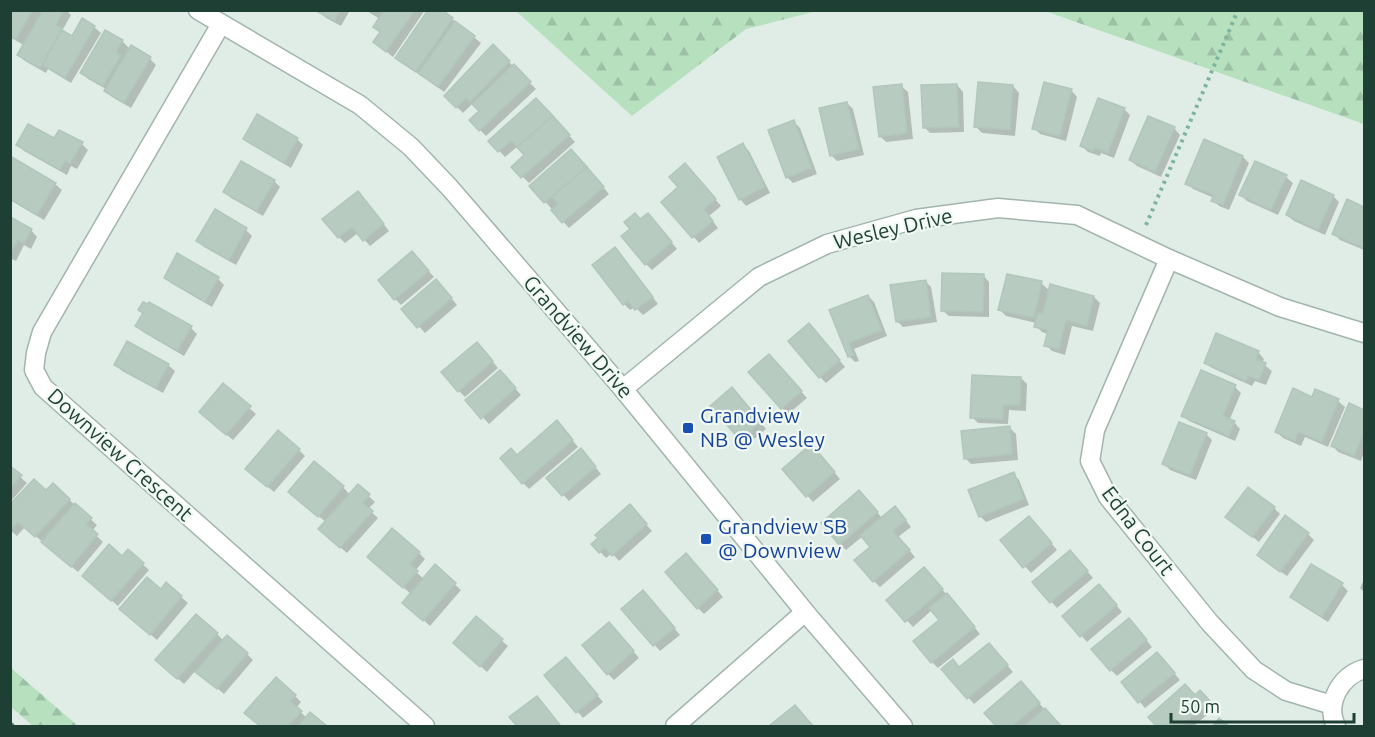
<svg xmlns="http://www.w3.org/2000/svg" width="1375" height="737" font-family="Ubuntu,sans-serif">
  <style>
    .forest { fill: url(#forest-firs) }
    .shadow { fill: #0003 }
    .building { fill: #b8cbc1; stroke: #b1c7bc; stroke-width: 1.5 }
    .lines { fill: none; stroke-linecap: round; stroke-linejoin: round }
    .street-casing { stroke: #a2b5ad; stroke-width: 21 }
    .path { stroke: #7cb49e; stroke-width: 4; stroke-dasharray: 3 4.5; stroke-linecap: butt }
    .street { stroke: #fff; stroke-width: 18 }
    .rail-casing { stroke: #597b6f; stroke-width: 7 }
    .rail { stroke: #f1f9f4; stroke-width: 4.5; stroke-dasharray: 14; stroke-linecap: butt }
    .transit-dot { fill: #1a4fb4; stroke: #f1f9f4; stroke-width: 2 }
    .labels { text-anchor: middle; stroke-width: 4.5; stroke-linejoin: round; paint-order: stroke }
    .street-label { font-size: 21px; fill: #1e3f34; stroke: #f1f9f4 }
    .transit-label { font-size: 21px; fill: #164399; stroke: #f1f9f4; text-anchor: start }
  </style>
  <defs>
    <pattern id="forest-firs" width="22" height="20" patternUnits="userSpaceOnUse" patternTransform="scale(1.5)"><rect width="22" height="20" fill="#b6e0be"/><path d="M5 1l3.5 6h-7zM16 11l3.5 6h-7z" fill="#9cc1a4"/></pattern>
  </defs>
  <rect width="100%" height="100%" fill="#e0ede6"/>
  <g class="forest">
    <polygon points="516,11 817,11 746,29 632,116"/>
    <polygon points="1045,11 1364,11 1364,124"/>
    <polygon points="11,668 78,726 33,726 11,707"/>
  </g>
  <g class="shadow">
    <polygon points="10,10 66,10 71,15 62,31 72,38 83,20 94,27 101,33 71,83 48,69 46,73 25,61 19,55 25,46 10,37"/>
    <polygon points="321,10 350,10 341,26 326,18 320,12"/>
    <polygon points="365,10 425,10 393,57 375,42 381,33 375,27 380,19"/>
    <polygon points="452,19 481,43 444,92 423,76 403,64 397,57"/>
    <polygon points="122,41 130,49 131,47 150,59 156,65 131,108 112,97 106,90 106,89 88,79 82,73"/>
    <polygon points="509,62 536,89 486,136 471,121 481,111 473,103 463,113 446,96"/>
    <polygon points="957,85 963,92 964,132 930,133 924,127"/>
    <polygon points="901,86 908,92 913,139 886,142 880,136"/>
    <polygon points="1013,86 1019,93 1015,136 982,133 976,127"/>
    <polygon points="1071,90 1077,97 1066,141 1040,134 1034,128"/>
    <polygon points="847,103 853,109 864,155 837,161 831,155"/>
    <polygon points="542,106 575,142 529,183 513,167 526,155 518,146 505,157 490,141"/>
    <polygon points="1124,109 1130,115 1114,158 1101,153 1100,156 1088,152 1082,146"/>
    <polygon points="257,116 297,139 303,145 291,168 250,144 244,138"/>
    <polygon points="794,122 800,128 817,174 793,183 787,177"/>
    <polygon points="1174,128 1180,135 1161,177 1137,166 1130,160"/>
    <polygon points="55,140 82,144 88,150 77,169 71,166 67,175 24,151 18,145"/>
    <polygon points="1205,141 1243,157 1249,163 1229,210 1219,206 1213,200 1214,198 1193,189 1187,183"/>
    <polygon points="743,145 749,151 770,193 746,206 740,199 719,157"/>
    <polygon points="10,157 55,184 62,190 44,220 10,200"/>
    <polygon points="577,157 609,194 569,228 531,186"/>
    <polygon points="1256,163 1286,177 1293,183 1278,215 1247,201 1241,195"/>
    <polygon points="691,171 721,206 709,216 718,228 699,243 663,202 680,187"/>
    <polygon points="274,181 280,187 263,216 231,198 225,192"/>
    <polygon points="1333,196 1339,202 1325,235 1294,221 1287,215"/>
    <polygon points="364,199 389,231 370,246 358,233 345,243 339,237"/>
    <polygon points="1348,201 1364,208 1364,250 1340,240 1334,234"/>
    <polygon points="215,211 246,230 252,236 236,265 204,247 198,241"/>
    <polygon points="12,220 31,230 37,237 31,249 24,245 16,261 10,258 10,223"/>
    <polygon points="641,221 654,221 677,249 652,270 646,264"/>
    <polygon points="178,255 218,279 224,285 212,307 171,283 165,277"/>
    <polygon points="621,255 658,304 643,315 635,307 630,310 624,304 594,266"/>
    <polygon points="418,259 434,277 401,305 395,299"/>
    <polygon points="983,275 989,282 989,317 949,316 942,310"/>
    <polygon points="925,281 931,287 937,322 903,327 897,321"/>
    <polygon points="1041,283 1050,291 1094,297 1100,303 1093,331 1072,326 1065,355 1052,351 1046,345 1048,334 1042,332 1036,326 1036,323 1006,316 1000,310"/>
    <polygon points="442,287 457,305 425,333 403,309"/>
    <polygon points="868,296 874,302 887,336 854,349 859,361 855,362 849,356 831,311"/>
    <polygon points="140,310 191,328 197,334 184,356 143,332 137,326 144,314"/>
    <polygon points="815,331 845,367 826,383 820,377"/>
    <polygon points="128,343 168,365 175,371 163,393 122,371 116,365"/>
    <polygon points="483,350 498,368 465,397 459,391"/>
    <polygon points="1258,352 1264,359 1262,363 1272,371 1266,385 1255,381 1252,386 1212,368 1205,362"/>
    <polygon points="775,362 807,398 788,414 782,408"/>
    <polygon points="1201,372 1235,387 1241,393 1229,421 1234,422 1240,429 1235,441 1189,421 1183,415"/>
    <polygon points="506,378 521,395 489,424 467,400"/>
    <polygon points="1021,378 1027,384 1026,411 1009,410 1008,424 978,423 972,417"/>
    <polygon points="223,385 256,414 233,440 207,418"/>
    <polygon points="1316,391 1338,401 1345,407 1328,447 1305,437 1301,446 1283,438 1277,432 1313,399"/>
    <polygon points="738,395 766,429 747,445 741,439"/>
    <polygon points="1350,405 1364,412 1364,452 1361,461 1338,452 1332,445"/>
    <polygon points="1010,428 1016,434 1018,460 971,464 965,458"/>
    <polygon points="563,429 578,447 529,489 523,483 517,456"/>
    <polygon points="1206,434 1212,440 1196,480 1170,470 1164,464"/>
    <polygon points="299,450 305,456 274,492 253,475"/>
    <polygon points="817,452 840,479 813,502 784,469"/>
    <polygon points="586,456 601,474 569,501 548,478"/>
    <polygon points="10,468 27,483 10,502"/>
    <polygon points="1013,474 1019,480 1029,505 986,522 980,516"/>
    <polygon points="53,485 97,525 92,531 103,542 78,572 25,527 17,536 10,530 10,506 47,493"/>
    <polygon points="358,486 375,502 368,509 378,518 347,553 326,535 326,522 296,498 343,487 350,495"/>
    <polygon points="865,498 882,518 901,514 911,527 898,537 915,557 880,587 874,581 872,547 863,536 846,550 840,544"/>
    <polygon points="1274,508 1280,514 1259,542 1227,517"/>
    <polygon points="635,512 652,531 619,561 612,553 606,558 593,544"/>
    <polygon points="1035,524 1057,550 1031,573 1002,541"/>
    <polygon points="1308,534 1314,540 1287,576 1265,561 1259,555"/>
    <polygon points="128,551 149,570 118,606 90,582 122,558"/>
    <polygon points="419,553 425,559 415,571 424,579 435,567 461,590 430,626 410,608 411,594 375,563"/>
    <polygon points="1076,558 1093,578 1057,608 1034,582"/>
    <polygon points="692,561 723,597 704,614 698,608"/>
    <polygon points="930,575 980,634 938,668 932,662 941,620 932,610 913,627 888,600"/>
    <polygon points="1364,579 1364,592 1360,588"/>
    <polygon points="166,584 188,603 157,640 128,615 161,591"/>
    <polygon points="1342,585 1348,591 1328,622 1298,603 1292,597"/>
    <polygon points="1105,592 1122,612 1087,642 1064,616"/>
    <polygon points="649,598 680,635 660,651 623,609"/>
    <polygon points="476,618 508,646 487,672 461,649"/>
    <polygon points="1135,626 1152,647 1117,676 1111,670"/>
    <polygon points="615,630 639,658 614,680 608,674"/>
    <polygon points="217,634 224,641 247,654 253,660 224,694 196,670 184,684 163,666"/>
    <polygon points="995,651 1013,672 974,704 944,669 960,669"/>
    <polygon points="1163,660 1180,680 1145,708 1123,682"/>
    <polygon points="572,665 603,702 583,718 547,676"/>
    <polygon points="1027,689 1045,710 1060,726 998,726 986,713"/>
    <polygon points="295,696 301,702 296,708 307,718 310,714 325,726 261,726 252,719"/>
    <polygon points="1195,697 1206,698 1215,708 1194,726 1157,726 1150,718"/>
    <polygon points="543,704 560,726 519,726 512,717"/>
    <polygon points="795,707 812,726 771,726"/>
  </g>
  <g class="building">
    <polygon points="10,10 33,10 16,39 10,36"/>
    <polygon points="43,10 64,10 56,25 62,28 40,68 17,55"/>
    <polygon points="319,10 340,10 334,21 318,12"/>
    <polygon points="384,10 415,10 386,52 373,42 380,32 373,27"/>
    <polygon points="428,10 442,10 453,18 416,72 395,58"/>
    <polygon points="82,18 95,26 65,78 43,65 62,30 72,36"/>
    <polygon points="455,21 475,36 438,87 418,73"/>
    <polygon points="105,30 123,40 116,52 121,55 103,86 80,73"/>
    <polygon points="493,44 510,61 470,102 466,98 456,108 444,96"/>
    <polygon points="131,45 151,57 124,103 104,91"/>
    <polygon points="514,64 531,82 479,131 469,120 479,111 472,104"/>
    <polygon points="978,82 1013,85 1010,130 974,127"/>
    <polygon points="1044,82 1072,89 1060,136 1032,129"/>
    <polygon points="902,84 907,133 879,137 873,87"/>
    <polygon points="957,84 959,127 923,128 921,85"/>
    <polygon points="536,98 553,116 517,147 511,141 498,152 488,141"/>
    <polygon points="1098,98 1125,108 1108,153 1095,148 1093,151 1080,146"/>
    <polygon points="847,102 859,149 830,156 819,108"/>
    <polygon points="257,114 298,138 284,163 243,139"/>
    <polygon points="553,116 570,135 521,178 511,167 524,155 517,147"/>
    <polygon points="1148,116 1175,127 1155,172 1129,160"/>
    <polygon points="794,120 812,168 786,178 768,130"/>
    <polygon points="28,124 54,138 59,130 83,142 70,164 65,161 60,170 16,145"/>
    <polygon points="1204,139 1243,156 1223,205 1211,201 1214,195 1185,184"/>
    <polygon points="743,143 765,187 739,200 717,157"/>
    <polygon points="571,149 587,167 544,203 529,186"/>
    <polygon points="10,156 56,183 37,215 10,199"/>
    <polygon points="241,161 275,180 257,211 223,192"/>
    <polygon points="1255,161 1287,175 1271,210 1239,195"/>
    <polygon points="685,163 716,199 704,209 713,221 692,238 661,202 678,187 669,177"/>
    <polygon points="587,167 604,187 562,223 551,210 558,204 552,197"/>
    <polygon points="1301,180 1334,195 1318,230 1286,215"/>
    <polygon points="358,191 384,224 363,241 352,227 338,238 322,219"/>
    <polygon points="1347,199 1364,207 1364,248 1332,234"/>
    <polygon points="215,209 247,228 229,260 196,241"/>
    <polygon points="635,213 640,219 648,213 672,242 645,265 621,236 630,229 624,222"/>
    <polygon points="12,218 32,229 24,244 18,240 10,253 10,220"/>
    <polygon points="615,247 653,297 635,310 628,301 623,305 592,265"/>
    <polygon points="412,251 429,271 394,300 378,280"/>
    <polygon points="177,253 219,277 205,302 164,278"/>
    <polygon points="942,273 984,274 983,312 941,311"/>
    <polygon points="1007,274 1042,281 1034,318 998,310"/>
    <polygon points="436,279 452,298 417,328 401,309"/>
    <polygon points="926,280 931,317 896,322 890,285"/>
    <polygon points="1050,284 1094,296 1087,326 1066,320 1059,349 1044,346 1048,330 1034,327 1038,312 1043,313"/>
    <polygon points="868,295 882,330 849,343 854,355 848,357 829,310"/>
    <polygon points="143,302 148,304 149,302 192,326 177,351 135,326 143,313 138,310"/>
    <polygon points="809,323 840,360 819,378 788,341"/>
    <polygon points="1216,333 1259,351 1256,359 1266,363 1259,380 1248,376 1246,381 1204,363"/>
    <polygon points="127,341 169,364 156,388 114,365"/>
    <polygon points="477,342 493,361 458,392 441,372"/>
    <polygon points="769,354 802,391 781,409 748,372"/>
    <polygon points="500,370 516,388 481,419 465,400"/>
    <polygon points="1201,370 1236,385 1223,416 1235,421 1229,436 1181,416"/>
    <polygon points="972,375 1021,377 1020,405 1003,405 1003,419 970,418"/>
    <polygon points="223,383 251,406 226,435 199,412"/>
    <polygon points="732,387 761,422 740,440 710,406"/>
    <polygon points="1293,388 1312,397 1315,389 1339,399 1322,442 1298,432 1295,441 1275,432"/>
    <polygon points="1349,403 1364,410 1364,432 1354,456 1331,446"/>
    <polygon points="557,420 573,440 522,484 500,458 511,448 517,455"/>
    <polygon points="1179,422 1207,433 1190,475 1162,464"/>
    <polygon points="1010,426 1012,454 964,459 961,431"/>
    <polygon points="278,430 300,449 267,487 245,469"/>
    <polygon points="811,444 835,472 806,497 782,469"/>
    <polygon points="581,448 596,467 562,496 546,478"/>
    <polygon points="314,461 344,486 318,517 288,492"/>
    <polygon points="10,466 22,475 10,489"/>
    <polygon points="1014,472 1024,499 979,517 968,490"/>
    <polygon points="34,479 46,490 53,483 70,499 35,537 18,522 10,530 10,504"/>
    <polygon points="358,484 370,494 363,503 373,511 340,548 318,529"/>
    <polygon points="1248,487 1275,507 1252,537 1225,517"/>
    <polygon points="859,490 878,512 839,545 821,523"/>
    <polygon points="75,503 92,518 86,524 98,534 71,567 41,542"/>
    <polygon points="630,504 647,524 612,556 605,548 599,553 591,544 598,538 595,535"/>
    <polygon points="895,506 906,520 893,531 910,550 873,582 854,560 870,547 860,535"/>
    <polygon points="1285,515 1309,533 1280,572 1257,555"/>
    <polygon points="1029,516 1052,543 1023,568 1000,540"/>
    <polygon points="392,528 420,552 410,564 418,571 403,588 367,557"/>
    <polygon points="109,544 122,556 128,549 144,563 111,601 82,576"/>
    <polygon points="1070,550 1088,571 1050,603 1032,582"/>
    <polygon points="686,553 718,590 697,609 665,572"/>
    <polygon points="435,564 456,583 423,621 402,603"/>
    <polygon points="1311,564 1343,583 1322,617 1290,597"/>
    <polygon points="924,567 943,589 905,622 886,600"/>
    <polygon points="147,577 161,589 166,582 182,596 150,635 119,609"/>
    <polygon points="1099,584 1117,605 1080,637 1062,616"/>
    <polygon points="643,590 675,628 653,646 621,609"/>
    <polygon points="947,593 975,627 931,663 913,641 939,620 929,608"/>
    <polygon points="196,614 218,633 177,679 155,660"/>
    <polygon points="476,616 503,639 480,667 453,643"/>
    <polygon points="1129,618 1147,640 1110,671 1091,649"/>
    <polygon points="609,622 634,651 607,675 582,645"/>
    <polygon points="227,635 248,653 217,689 195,672"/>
    <polygon points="989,643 1008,665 967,699 941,669 953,659 959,667"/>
    <polygon points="1157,652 1175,673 1138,703 1121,682"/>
    <polygon points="566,657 598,695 576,713 544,675"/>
    <polygon points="276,677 296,695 290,701 302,711 288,726 260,726 244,713"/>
    <polygon points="1021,681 1040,703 1012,726 996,726 984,713"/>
    <polygon points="1185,684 1195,695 1200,690 1210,701 1181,726 1156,726 1148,717"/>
    <polygon points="537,696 560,725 558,726 517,726 509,717"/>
    <polygon points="795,705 813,726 769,726"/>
    <polygon points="1045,708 1061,726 1024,726"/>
    <polygon points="310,712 327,726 298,726"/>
    <polygon points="1219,718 1229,726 1213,726"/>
  </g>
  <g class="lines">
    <g class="street-casing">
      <g id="street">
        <polyline points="198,10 360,105 411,147 450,188 623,389 805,612 903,726"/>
        <polyline points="221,24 42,332 36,353 34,370 43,387 425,726"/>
        <polyline points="1169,259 1095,430 1090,461 1108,497 1210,623 1254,670 1286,691 1332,705"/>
        <polyline points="623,389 759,277 827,244 916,219 998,208 1077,215 1169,259 1280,307 1364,333"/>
        <polyline points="675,726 805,612"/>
        <path d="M1336 726C1325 704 1340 676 1364 669"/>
      </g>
    </g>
    <polyline class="path" points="1146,225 1238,10"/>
    <use href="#street" class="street"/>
    <g class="rail-casing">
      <polyline id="rail" points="10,726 11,726"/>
    </g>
    <use href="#rail" class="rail"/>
  </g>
  <g class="transit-dot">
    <rect x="682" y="422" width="12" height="12" rx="3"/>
    <rect x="700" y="533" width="12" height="12" rx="3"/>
  </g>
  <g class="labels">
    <g class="street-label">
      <text transform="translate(893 229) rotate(-13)" y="7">Wesley Drive</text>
      <text transform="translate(578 337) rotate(49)" y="7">Grandview Drive</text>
      <text transform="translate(120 455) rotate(42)" y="7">Downview Crescent</text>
      <text transform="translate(1138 531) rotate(53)" y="7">Edna Court</text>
    </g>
    <g class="transit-label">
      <text x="700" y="423">Grandview<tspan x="700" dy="24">NB @ Wesley</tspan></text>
      <text x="718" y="534">Grandview SB<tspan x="718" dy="24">@ Downview</tspan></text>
    </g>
  </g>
  <rect width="1375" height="737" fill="none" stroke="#1e3f34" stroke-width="24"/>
  <path d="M1171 713v9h183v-9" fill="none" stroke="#1e3f34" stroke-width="3"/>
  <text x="1180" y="713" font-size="18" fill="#1e3f34" stroke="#f1f9f4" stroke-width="4.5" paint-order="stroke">50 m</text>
</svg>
